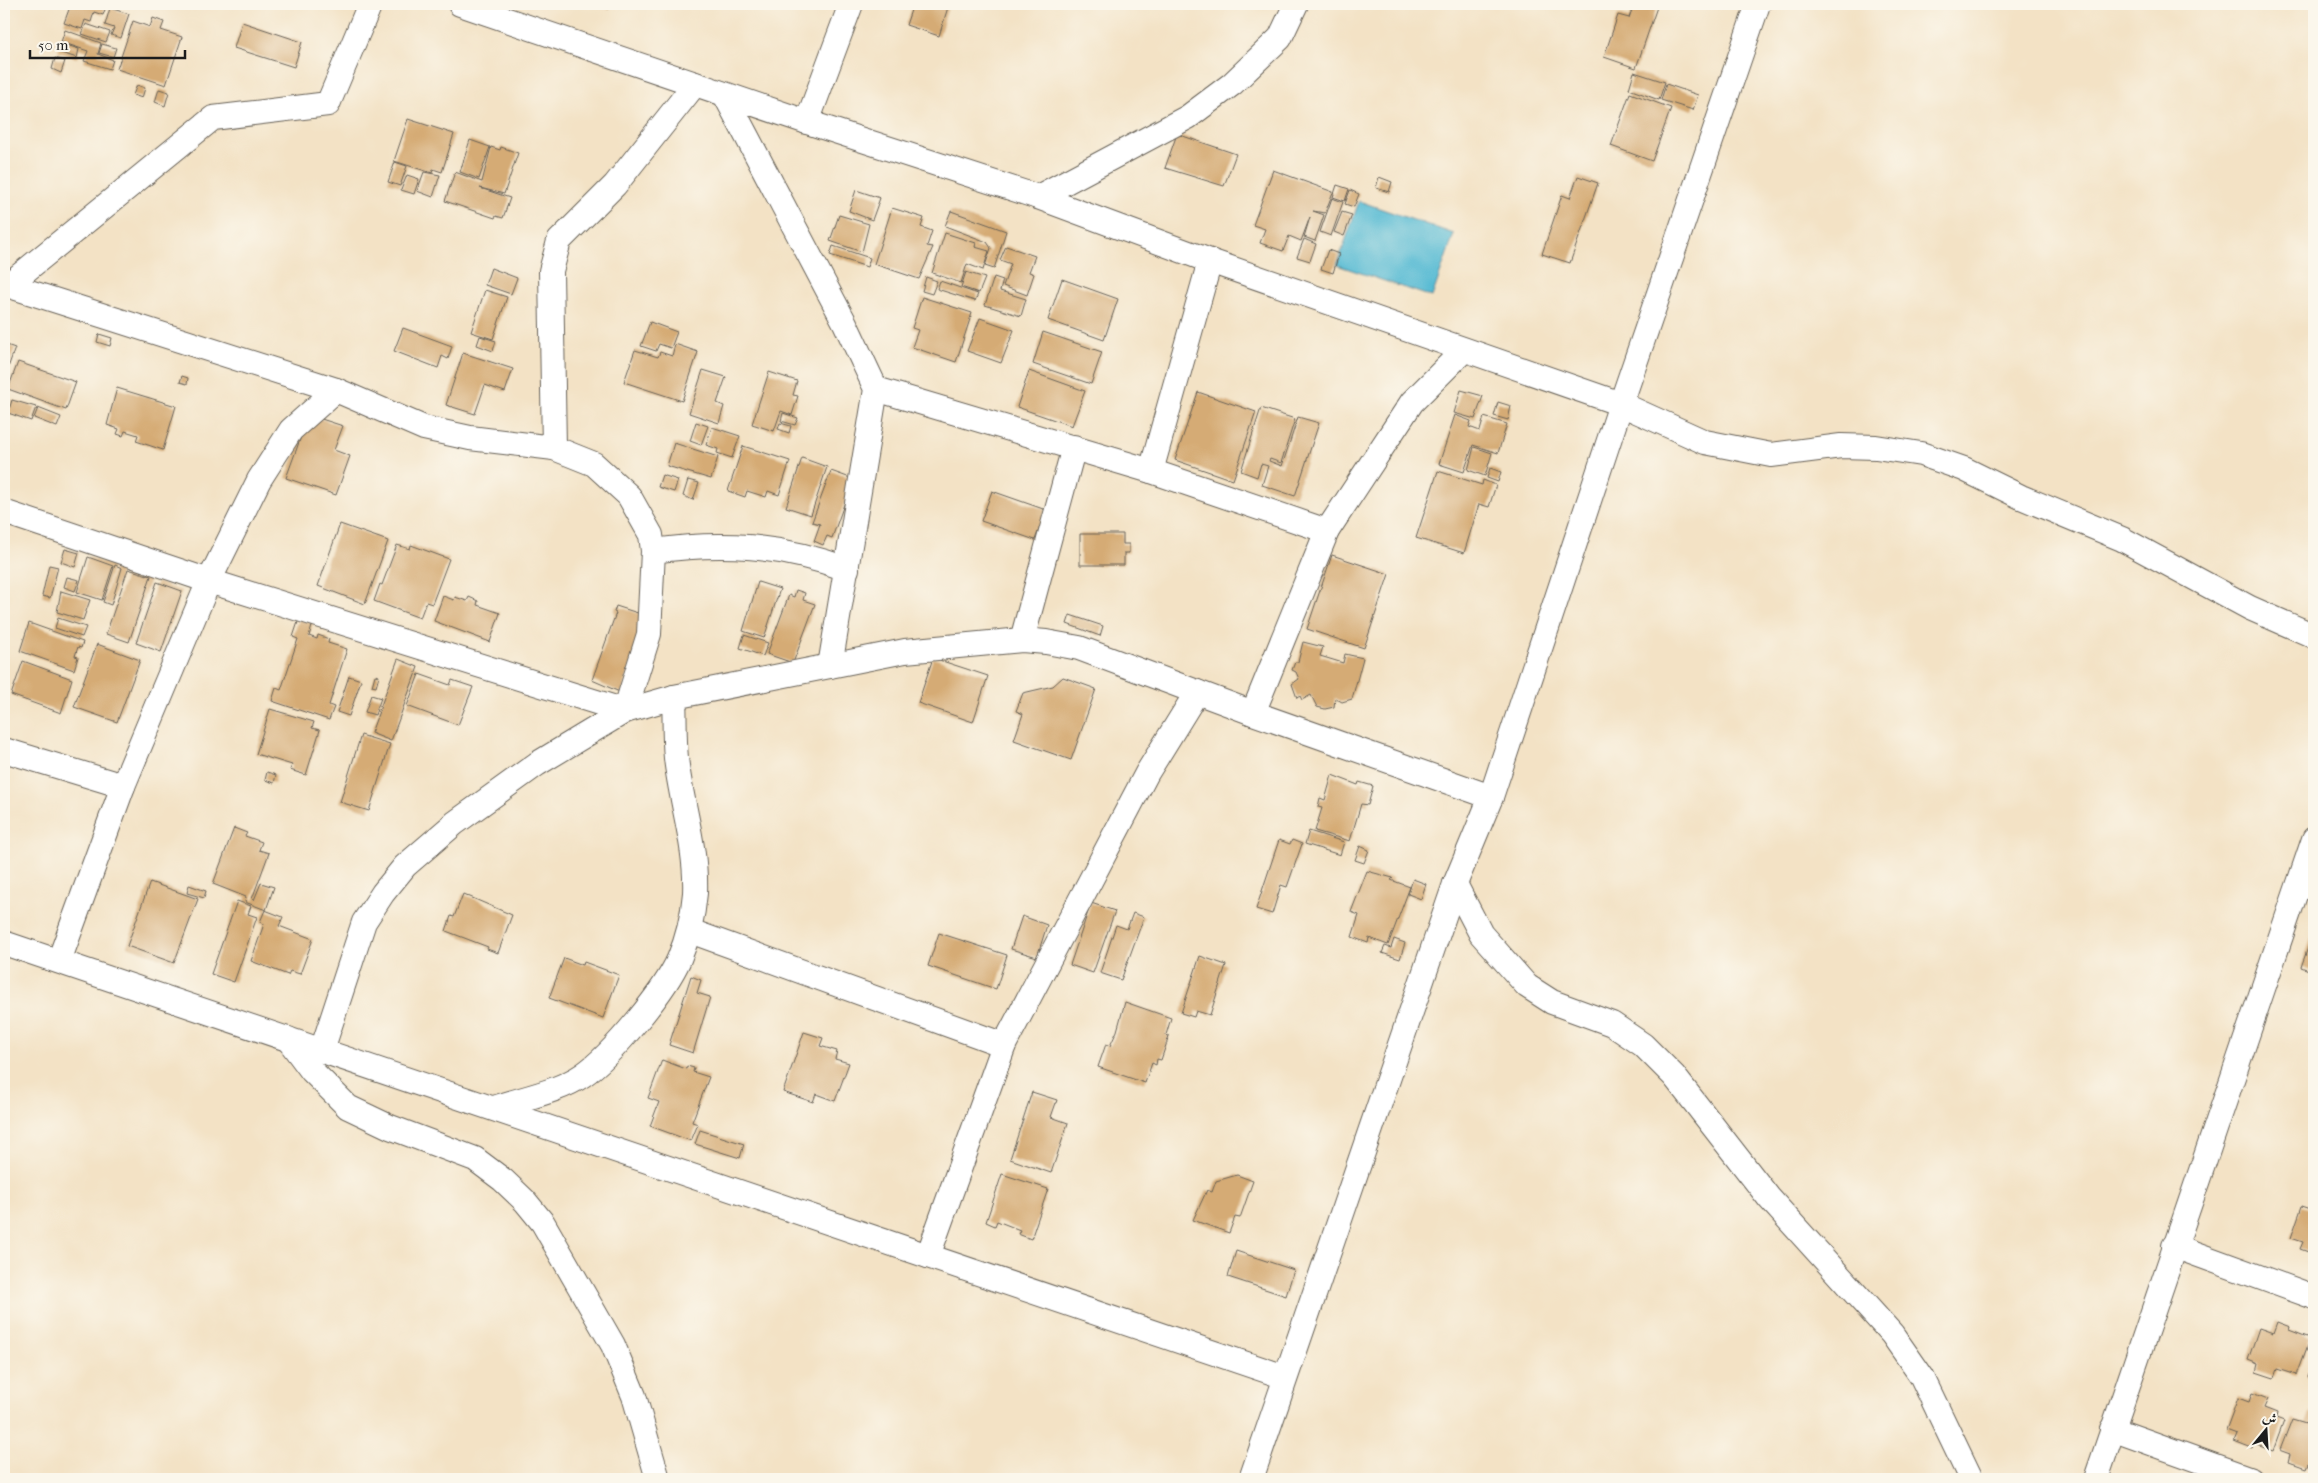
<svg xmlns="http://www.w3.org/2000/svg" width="2318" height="1483" font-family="'IM FELL French Canon',Amiri,serif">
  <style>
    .water { fill: #55bad3; stroke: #386b78 }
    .building { fill: #d5ab75 }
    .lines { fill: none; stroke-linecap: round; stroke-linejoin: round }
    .minor-casing { stroke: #676157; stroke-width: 26 }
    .minor { stroke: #fff; stroke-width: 24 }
  </style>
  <rect width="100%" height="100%" fill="#fbf7ec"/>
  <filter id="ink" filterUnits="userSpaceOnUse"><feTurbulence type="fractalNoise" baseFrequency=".02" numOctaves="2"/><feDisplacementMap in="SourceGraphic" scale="10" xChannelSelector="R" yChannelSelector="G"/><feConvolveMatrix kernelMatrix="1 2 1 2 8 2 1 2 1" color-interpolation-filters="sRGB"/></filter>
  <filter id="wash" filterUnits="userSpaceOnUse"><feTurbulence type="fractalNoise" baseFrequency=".0096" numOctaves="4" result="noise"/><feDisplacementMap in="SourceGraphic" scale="20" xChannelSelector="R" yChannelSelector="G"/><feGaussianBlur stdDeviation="1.12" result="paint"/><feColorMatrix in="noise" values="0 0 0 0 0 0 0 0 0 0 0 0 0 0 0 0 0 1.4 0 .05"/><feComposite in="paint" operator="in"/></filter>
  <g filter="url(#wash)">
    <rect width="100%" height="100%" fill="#f3e2c5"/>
    <polygon class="water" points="1359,201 1454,234 1432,297 1337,265"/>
    <g id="blocks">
      <g class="building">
        <polygon points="71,4 107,4 103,15 94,12 91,22 85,20 82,29 64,23"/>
        <polygon points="594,4 611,4 609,9"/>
        <polygon points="913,4 949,4 939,36 906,25"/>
        <polygon points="1634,4 1658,4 1636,68 1604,57 1618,15 1629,18"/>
        <polygon points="110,8 129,14 121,38 111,35 114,28 105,25"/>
        <polygon points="153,18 164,22 161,30 182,37 166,85 117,69 133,21 150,27"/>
        <polygon points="242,22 302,42 294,67 234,48"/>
        <polygon points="86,24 110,32 106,42 82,34"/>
        <polygon points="65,30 101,43 98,54 113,60 110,69 84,61 88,51 61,42"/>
        <polygon points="60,43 79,49 77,58 58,52"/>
        <polygon points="102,44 116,48 113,57 99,53"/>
        <polygon points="55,58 65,61 61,73 52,69"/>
        <polygon points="1634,72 1665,82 1659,100 1629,89"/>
        <polygon points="1666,84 1698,95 1693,110 1661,100"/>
        <polygon points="137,85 145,88 142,98 133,95"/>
        <polygon points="159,89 169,92 165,106 155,102"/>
        <polygon points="1630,93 1671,108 1652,161 1611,146"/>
        <polygon points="408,119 454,134 442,172 433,169 432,173 394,161"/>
        <polygon points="1177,134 1236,154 1224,186 1165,168"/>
        <polygon points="470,140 490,147 479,179 460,172"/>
        <polygon points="491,147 500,150 501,147 518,153 504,194 480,188 510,198 503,218 496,216 495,218 445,201 455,172 482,182"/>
        <polygon points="395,162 407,166 400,186 388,182"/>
        <polygon points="1273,170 1333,192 1325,213 1313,211 1324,215 1315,241 1304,237 1310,217 1301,241 1289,236 1283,251 1260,243 1265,229 1253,225"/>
        <polygon points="424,172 440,175 433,197 417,191"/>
        <polygon points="407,175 419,179 414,194 401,190"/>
        <polygon points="1578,176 1598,183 1570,263 1542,254 1562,195 1570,198"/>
        <polygon points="1379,177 1392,182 1389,192 1376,188"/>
        <polygon points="1337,185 1349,189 1345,201 1333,197"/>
        <polygon points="856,190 880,198 872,220 849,211"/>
        <polygon points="1350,190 1359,194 1354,207 1345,204"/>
        <polygon points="1332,198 1343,202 1331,236 1320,232"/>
        <polygon points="892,208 924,218 921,227 932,231 927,246 933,247 919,279 874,264"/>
        <polygon points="951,211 1006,231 994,269 985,266 991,248 987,242 945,226"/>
        <polygon points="1342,212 1352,215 1344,236 1334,232"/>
        <polygon points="839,215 869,224 862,252 830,241"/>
        <polygon points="945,233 976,243 975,247 989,251 983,270 967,264 961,283 932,273"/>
        <polygon points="1304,239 1316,244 1310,261 1297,257"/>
        <polygon points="833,246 870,258 867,267 830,255"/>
        <polygon points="1006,246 1035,256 1029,272 1034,274 1027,295 1003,286 1011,264 1000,260"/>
        <polygon points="1328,250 1339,254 1333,273 1321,269"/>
        <polygon points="491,268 517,278 511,294 485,285"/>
        <polygon points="966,272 985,278 979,293 961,287"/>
        <polygon points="926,277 937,281 932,294 922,291"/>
        <polygon points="994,277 1003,280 1000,291 1026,299 1021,316 985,305"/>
        <polygon points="1062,279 1118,299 1104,340 1048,320"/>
        <polygon points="940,281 978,294 975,301 937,289"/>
        <polygon points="485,290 507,297 493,339 471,332"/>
        <polygon points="922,297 972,313 956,362 912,347 918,330 912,328"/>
        <polygon points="980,318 1014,330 1001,363 967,351"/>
        <polygon points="650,322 677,332 671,348 659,344 656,351 641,346"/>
        <polygon points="403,328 452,346 448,359 442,356 438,368 394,351"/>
        <polygon points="1043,332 1102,352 1091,384 1033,364"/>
        <polygon points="99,334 112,338 110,346 97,342"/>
        <polygon points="480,336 496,341 493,351 477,345"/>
        <polygon points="4,344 15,348 4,379"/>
        <polygon points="675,344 698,352 682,401 624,382 635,350 658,357 660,352 672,356"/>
        <polygon points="463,353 513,369 505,392 485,385 475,414 446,405"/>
        <polygon points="18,362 76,382 66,410 8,389"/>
        <polygon points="703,370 726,377 717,403 724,406 719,423 689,413"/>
        <polygon points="1029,371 1085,391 1072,426 1017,407"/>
        <polygon points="769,372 797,381 793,395 798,396 792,415 781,411 774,431 752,424"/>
        <polygon points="182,376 188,378 187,384 180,382"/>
        <polygon points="117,388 176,406 163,450 136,441 138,435 125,431 123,436 117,434 119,429 107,425"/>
        <polygon points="1461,390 1483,396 1475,419 1454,413"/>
        <polygon points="1198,392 1256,412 1233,480 1175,460"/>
        <polygon points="12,400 36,407 31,421 8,413"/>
        <polygon points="1498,402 1511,406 1508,420 1494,416"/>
        <polygon points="38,408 61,417 57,427 34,418"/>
        <polygon points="1261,408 1295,419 1281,463 1270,459 1269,461 1282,466 1298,417 1319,423 1295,496 1262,485 1268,466 1261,464 1257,477 1241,471"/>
        <polygon points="783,413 798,418 795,425 781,421"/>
        <polygon points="309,415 343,426 334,450 350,456 336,495 286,478"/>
        <polygon points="1455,415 1471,421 1469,427 1480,431 1484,417 1507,424 1498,453 1473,445 1464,472 1439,464"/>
        <polygon points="696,422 708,426 701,445 690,441"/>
        <polygon points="780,423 791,426 789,433 778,429"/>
        <polygon points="712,427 740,436 732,458 717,453 718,449 706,445"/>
        <polygon points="674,443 718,457 711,479 667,466"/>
        <polygon points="743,446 790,461 779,495 768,491 766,497 747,491 745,497 728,491"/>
        <polygon points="1474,447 1492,453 1485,476 1468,470"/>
        <polygon points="802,458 827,467 811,515 786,507"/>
        <polygon points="1490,468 1501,472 1498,482 1487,478"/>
        <polygon points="831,471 853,479 832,538 827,536 823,545 814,541 820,524 812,522"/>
        <polygon points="1438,471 1482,485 1483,480 1496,485 1489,507 1479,504 1464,553 1416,538"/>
        <polygon points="662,475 678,480 674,492 658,487"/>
        <polygon points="688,480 699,483 693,500 683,496"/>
        <polygon points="992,491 1046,510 1035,540 981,521"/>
        <polygon points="340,524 388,541 365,604 318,586"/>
        <polygon points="1080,534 1123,534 1123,544 1129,544 1129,553 1124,553 1124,565 1080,565"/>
        <polygon points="397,545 410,549 411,545 449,559 432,604 426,602 420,618 374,601 380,584 382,585"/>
        <polygon points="65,549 79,553 75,567 61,562"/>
        <polygon points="1332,555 1389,574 1364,648 1307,629"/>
        <polygon points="88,557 113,566 102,600 77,592"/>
        <polygon points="49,565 58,567 50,598 42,596"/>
        <polygon points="115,565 122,568 111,605 103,602"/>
        <polygon points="128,569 151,576 129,642 106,634"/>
        <polygon points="67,577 79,580 75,591 64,587"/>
        <polygon points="157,582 182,591 161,652 136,643"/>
        <polygon points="758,582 780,589 764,638 743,631"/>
        <polygon points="796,590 805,593 803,600 815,604 793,663 767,654 789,595 794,597"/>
        <polygon points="61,591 90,600 83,620 57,612"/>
        <polygon points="443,596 454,600 455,597 467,601 469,597 478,601 477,605 500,613 490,642 434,621"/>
        <polygon points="616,606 647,616 622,693 592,680 616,613 614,612"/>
        <polygon points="1070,615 1103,626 1100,636 1067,624"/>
        <polygon points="58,618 86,627 82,637 55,628"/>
        <polygon points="299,619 313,623 309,636 317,639 318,635 329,639 328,643 347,649 329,705 334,707 329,720 272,701 276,688 281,690 298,639 293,637"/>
        <polygon points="29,623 83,642 81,648 78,647 75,656 78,657 74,670 20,651"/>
        <polygon points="744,635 768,643 763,656 740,648"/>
        <polygon points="1303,642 1323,647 1320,656 1343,663 1345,654 1363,658 1352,699 1342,702 1335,698 1334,707 1325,709 1317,707 1311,695 1302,700 1300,696 1297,698 1292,684 1299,679 1296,672 1292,670 1295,662 1298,662"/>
        <polygon points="97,644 140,660 117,722 74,707"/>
        <polygon points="933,658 988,676 973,722 918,703"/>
        <polygon points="398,659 418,667 391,741 371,733"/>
        <polygon points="23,661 72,679 61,713 11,695"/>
        <polygon points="419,674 450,685 452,680 473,687 458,725 407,706"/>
        <polygon points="375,675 379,676 376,687 372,686"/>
        <polygon points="349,676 361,680 349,716 337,712"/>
        <polygon points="1063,677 1096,689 1071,760 1014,740 1023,714 1016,711 1023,693 1053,686"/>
        <polygon points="371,695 381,698 375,715 365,712"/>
        <polygon points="270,709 314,722 312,728 320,730 306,775 290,770 292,765 256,754"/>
        <polygon points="361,735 390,744 369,811 340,802"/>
        <polygon points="267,772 276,775 274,783 265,780"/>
        <polygon points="1332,775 1358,785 1359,782 1373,786 1368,805 1361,804 1350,841 1315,831 1322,808 1318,807 1320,798 1325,800"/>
        <polygon points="234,828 247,833 245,836 262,842 259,850 269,853 252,899 254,900 261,883 274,887 266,910 245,902 246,897 213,884"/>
        <polygon points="1309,831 1344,842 1340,855 1305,844"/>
        <polygon points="1279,840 1290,844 1292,840 1302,844 1287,887 1281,885 1272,914 1256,909"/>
        <polygon points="1360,846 1369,850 1364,863 1355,860"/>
        <polygon points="1367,871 1393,878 1391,880 1410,887 1388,945 1369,938 1368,943 1352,937 1359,915 1351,912"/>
        <polygon points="1413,879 1426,884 1421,899 1408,894"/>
        <polygon points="150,882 198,899 174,963 127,946"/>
        <polygon points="189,885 206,891 204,898 187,893"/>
        <polygon points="463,894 512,915 498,953 487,949 488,947 446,931 451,916 454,917"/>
        <polygon points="237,901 251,906 248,914 257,917 234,982 211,974"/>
        <polygon points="1091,903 1115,911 1093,973 1070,965"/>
        <polygon points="265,910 283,917 279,926 313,939 300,974 290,971 288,975 251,961 264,924 260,922"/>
        <polygon points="1133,913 1144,917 1121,980 1100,973 1116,925 1127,929"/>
        <polygon points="1022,916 1047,925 1037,957 1011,949"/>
        <polygon points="2314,931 2314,972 2301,967"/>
        <polygon points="939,933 1007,955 996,989 928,966"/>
        <polygon points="1394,939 1405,943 1400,959 1382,953 1385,946 1391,948"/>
        <polygon points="1200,956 1226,965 1210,1015 1196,1011 1194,1017 1181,1013"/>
        <polygon points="564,958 583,965 584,962 619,975 603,1018 549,998"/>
        <polygon points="691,976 701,980 697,993 710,997 693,1053 669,1045"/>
        <polygon points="1125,1002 1171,1018 1166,1035 1169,1036 1161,1060 1157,1059 1156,1065 1152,1063 1145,1083 1098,1067 1106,1044 1110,1046 1117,1031"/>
        <polygon points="804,1032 823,1038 820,1046 837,1051 835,1059 849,1063 835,1101 816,1094 813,1102 783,1092"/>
        <polygon points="662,1060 686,1069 687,1066 694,1068 693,1072 709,1077 692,1122 698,1124 691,1141 650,1126 659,1102 648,1098"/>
        <polygon points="1032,1092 1057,1100 1051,1117 1068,1123 1051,1173 1010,1159"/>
        <polygon points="700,1130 744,1144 740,1158 695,1144"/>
        <polygon points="1002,1174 1048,1189 1031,1239 1018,1234 1020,1230 997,1221 995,1226 986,1222"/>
        <polygon points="1237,1175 1253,1181 1240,1218 1235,1217 1229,1233 1193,1220 1207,1190 1212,1192 1216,1181"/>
        <polygon points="2302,1206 2314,1210 2314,1254 2300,1249 2303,1242 2291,1238"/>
        <polygon points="1236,1251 1294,1270 1286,1296 1228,1277"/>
        <polygon points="2277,1322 2290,1327 2289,1330 2310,1338 2296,1375 2277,1369 2274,1378 2256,1372 2258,1364 2248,1360 2259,1328 2273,1333"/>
        <polygon points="2314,1362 2314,1379 2308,1377"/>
        <polygon points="2252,1393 2268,1399 2264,1408 2277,1413 2276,1418 2284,1421 2273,1451 2254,1444 2252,1448 2234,1441 2237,1434 2226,1430 2238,1398 2249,1402"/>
        <polygon points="2310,1412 2314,1414 2314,1465 2308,1463 2306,1468 2289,1462 2291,1454 2280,1450 2292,1419 2306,1423"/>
      </g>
    </g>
  </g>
  <g filter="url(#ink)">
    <use href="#blocks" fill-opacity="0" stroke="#676157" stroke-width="1"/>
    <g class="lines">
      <g class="minor-casing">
        <g id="minor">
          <polyline points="460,4 807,122 1038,197 1210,261 1621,404 1705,442 1771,455 1841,446 1876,447 1921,454 1964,469 2021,497 2122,539 2250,608 2314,636"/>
          <polyline points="725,95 845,323 876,389 830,666"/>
          <polyline points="807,122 851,4"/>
          <polyline points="1038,197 1188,117 1232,84 1280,38 1296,4"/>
          <polyline points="4,284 336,390 424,428 470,438 554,448 594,464 629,496 651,535 653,551 649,634 625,711 209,581 4,512"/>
          <polyline points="8,285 213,118 328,104 370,4"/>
          <polyline points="876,389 1151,471 1327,531"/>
          <polyline points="554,448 551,271 559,241 615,185 695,84"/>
          <polyline points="1151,471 1210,261"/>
          <path d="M653 551C723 541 780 545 847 569"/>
          <polyline points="1022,640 1074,447"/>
          <polyline points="1253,713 1327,531 1412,402 1464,350"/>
          <polyline points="4,750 123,786"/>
          <polyline points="1455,884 1481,934 1527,986 1552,1002 1612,1024 1643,1045 1674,1076 1769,1198 1892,1334 1922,1377 1971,1479"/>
          <polyline points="690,931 1004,1045"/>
          <polyline points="4,943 1285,1377"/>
          <polyline points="59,961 123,786 209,581 259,480 291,430 336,390"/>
          <polyline points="288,1039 312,1071 348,1107 390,1127 475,1159 503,1180 525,1201 543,1223 613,1345 634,1396 658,1479"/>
          <polyline points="322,1050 364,922 383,893 405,866 455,823 537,764 625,711 674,697 905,651 1022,640 1046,642 1079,648 1253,713 1491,797"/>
          <path d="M494 1108C523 1098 558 1092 583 1075 612 1055 665 991 679 959 688 938 693 916 695 893 697 847 681 803 676 758 674 738 675 717 674 697"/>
          <polyline points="2174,1246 2314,1297"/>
          <polyline points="928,1256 1004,1045 1147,773 1197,692"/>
          <polyline points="2112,1429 2251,1479"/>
          <polyline points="1251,1479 1455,884 1491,797 1621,404 1758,4"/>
          <polyline points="2096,1479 2314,839"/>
        </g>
      </g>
      <use href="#minor" class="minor"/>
    </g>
  </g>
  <rect width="2318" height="1483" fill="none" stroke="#fbf7ec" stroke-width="20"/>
  <g transform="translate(2266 1430) rotate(18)" stroke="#fbf7ec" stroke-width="4" paint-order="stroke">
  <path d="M0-4L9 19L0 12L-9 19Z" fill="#1c1c1c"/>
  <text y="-8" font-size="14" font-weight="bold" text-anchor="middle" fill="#1c1c1c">ش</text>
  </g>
  <path d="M30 50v8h155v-8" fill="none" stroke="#1c1c1c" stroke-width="2.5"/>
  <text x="38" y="50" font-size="15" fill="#1c1c1c" stroke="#fbf7ec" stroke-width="4" paint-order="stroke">50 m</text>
</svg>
